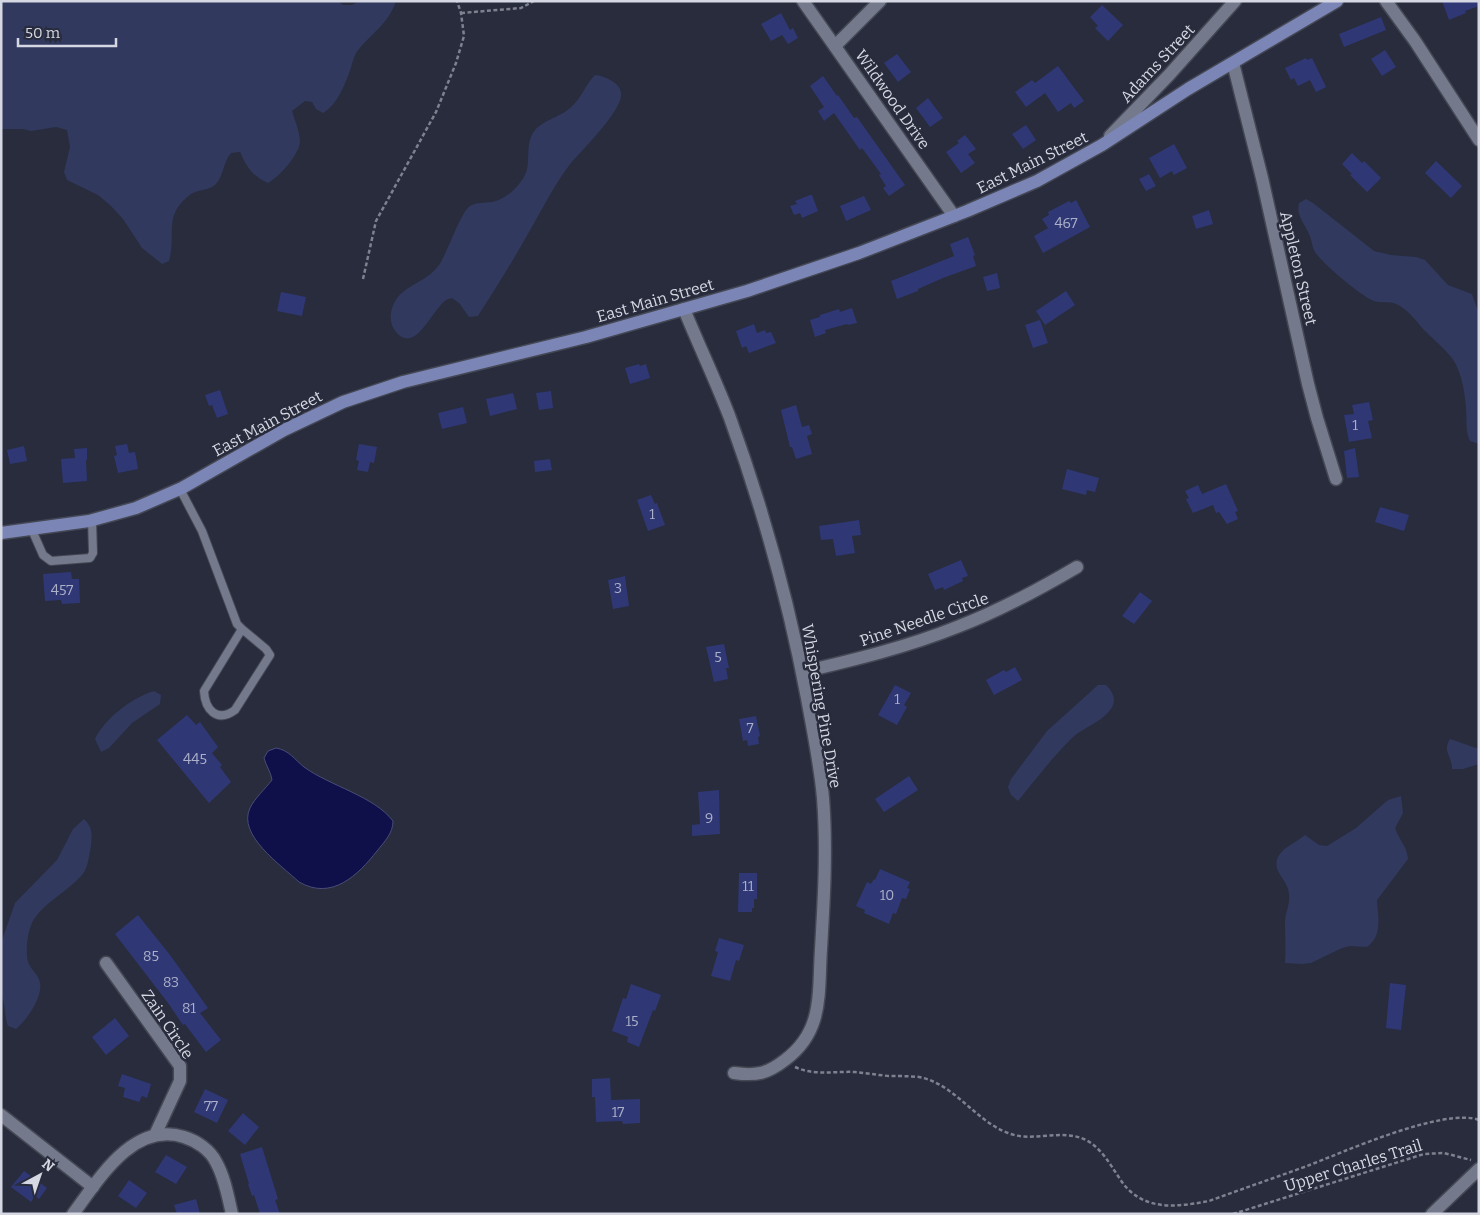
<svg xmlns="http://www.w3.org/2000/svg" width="1480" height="1215" font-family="Bitter,serif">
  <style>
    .green { fill: #31395f }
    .water { fill: #0f104a; stroke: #4a4c78 }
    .building { fill: #2f3875 }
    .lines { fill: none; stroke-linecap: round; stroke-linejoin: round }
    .service-casing { stroke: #444754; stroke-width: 10 }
    .minor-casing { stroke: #444754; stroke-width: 15 }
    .primary-casing { stroke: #444754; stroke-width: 15 }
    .path { stroke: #7e818f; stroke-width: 2.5; stroke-dasharray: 4 2.5; stroke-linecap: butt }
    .service { stroke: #74798c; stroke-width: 8 }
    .minor { stroke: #74798c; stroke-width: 12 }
    .primary { stroke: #7b86b7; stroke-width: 12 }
    .labels { text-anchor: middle; stroke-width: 5; stroke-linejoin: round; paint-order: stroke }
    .number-label { font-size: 14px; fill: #acb0c8 }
    .street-label { font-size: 16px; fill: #d5d8e3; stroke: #282c3c }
  </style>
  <rect width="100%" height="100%" fill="#282c3c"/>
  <g class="green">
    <path d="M1 1H338L343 5H352L360 1H396C389 24 369 35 356 53 354 57 352 63 351 68 345 84 338 104 323 113L316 109 312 102 305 101 292 111C295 121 300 132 300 142 299 155 279 177 268 183 253 177 246 166 240 152L231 153C223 162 224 175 216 184 209 191 199 189 191 194 162 216 177 232 169 261L162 264 142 248 123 219 111 206 98 195 67 180 64 172 70 147 67 130 56 127 31 131 23 129H1Z"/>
    <path d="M595 75C604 76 620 82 621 93 624 109 582 150 571 163 556 182 545 204 533 225 516 256 497 286 478 316L469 317 459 303 452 298C449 299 447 299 445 301 432 310 415 355 396 332 386 321 391 301 403 292 415 282 429 279 439 265 447 254 461 211 470 206 477 202 485 203 492 202 504 200 515 190 522 180 533 166 524 147 533 133 541 120 559 118 570 108 581 99 585 85 595 75Z"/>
    <path d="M1306 199 1313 203 1374 251 1391 255 1416 257 1425 260 1448 285 1472 294 1479 314V444L1470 441C1465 430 1467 420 1466 408 1465 392 1461 369 1451 357 1443 347 1433 339 1424 330 1416 321 1410 312 1400 306 1391 300 1383 304 1374 301 1362 297 1322 263 1315 252 1312 247 1312 240 1309 234 1304 222 1296 216 1299 203Z"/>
    <path d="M1098 685H1106C1113 692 1117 700 1111 709 1101 723 1083 727 1071 739 1052 758 1035 780 1018 801L1011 795 1008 787 1011 779 1047 731Z"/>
    <path d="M154 691 161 695 160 704 132 723 109 748 101 752 95 739C104 719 133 697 154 691Z"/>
    <path d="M1450 739 1479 749V764L1463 769H1452C1452 755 1442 752 1450 739Z"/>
    <path d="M1401 796 1403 813 1395 828C1399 840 1407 846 1408 859L1377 900C1378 918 1383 935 1367 947L1350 946 1342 948 1311 963 1302 964 1285 963C1286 949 1285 937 1285 923 1285 911 1292 902 1288 889 1285 878 1272 870 1278 857 1283 847 1297 842 1305 835L1319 845 1327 846 1356 828 1388 800Z"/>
    <path d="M84 819C93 828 92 834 91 846 89 856 88 868 82 875 67 892 46 901 34 919 28 928 24 954 29 964 32 971 39 975 40 983 43 997 26 1021 16 1029L8 1026C4 1016 6 1005 1 995V943L15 903 57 860 73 829Z"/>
  </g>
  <path class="water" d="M276 748C289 750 295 760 304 767 330 786 374 796 393 821 393 833 385 841 377 851 358 875 332 901 299 882 281 865 237 835 250 808 255 798 265 789 272 780 271 772 266 766 264 758L268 751Z"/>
  <g class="building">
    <polygon points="1442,1 1479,1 1479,6 1465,11 1466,13 1449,20"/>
    <polygon points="1102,5 1123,25 1108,41 1095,28 1098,26 1090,17"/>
    <polygon points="781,13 790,30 793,28 798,38 788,44 782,35 771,41 761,24"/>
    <polygon points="1381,17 1386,30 1344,47 1339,34"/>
    <polygon points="1385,50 1396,67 1382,76 1371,59"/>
    <polygon points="897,54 911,72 898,82 884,63"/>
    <polygon points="1306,58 1307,60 1312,58 1326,87 1316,92 1310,80 1298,86 1294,78 1291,80 1285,68"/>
    <polygon points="1058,66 1084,101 1074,108 1071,103 1058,112 1045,93 1026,107 1015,92 1032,80 1035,83"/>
    <polygon points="823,76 837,96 838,95 854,118 857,117 905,185 889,196 883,188 886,186 879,175 881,174 862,148 860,150 834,113 824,121 818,111 824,107 810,86"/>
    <polygon points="928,98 943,118 930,127 916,108"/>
    <polygon points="1026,125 1036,140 1023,149 1012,134"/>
    <polygon points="965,135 976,149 968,154 975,163 961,173 946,152 959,143 957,141"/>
    <polygon points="1174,144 1187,168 1174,175 1172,171 1160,178 1149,158"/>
    <polygon points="1352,153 1362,163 1364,161 1381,178 1367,192 1350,175 1352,174 1342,164"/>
    <polygon points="1436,161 1462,186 1451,198 1425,173"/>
    <polygon points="1149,174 1156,186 1146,191 1139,179"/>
    <polygon points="810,195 812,195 818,211 802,218 800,213 794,215 790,206 797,204 795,201"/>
    <polygon points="864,196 871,210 846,221 840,206"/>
    <polygon points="1076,200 1090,227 1043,253 1034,236 1048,228 1042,219 1049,215 1048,212 1069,201 1071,203"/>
    <polygon points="1209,210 1213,224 1196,229 1192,216"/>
    <polygon points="968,237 975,255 973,256 976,266 943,278 918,289 918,291 897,299 891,281 954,256 950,244"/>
    <polygon points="997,273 1000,288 987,291 983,277"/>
    <polygon points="1066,291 1075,305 1045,325 1036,311"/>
    <polygon points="281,292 306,297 302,316 277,311"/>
    <polygon points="852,308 857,323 848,325 847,324 825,330 826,333 815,337 810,320 820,317 820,315 839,309 840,312"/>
    <polygon points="1040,320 1048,343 1033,348 1025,325"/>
    <polygon points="754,324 757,333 765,330 766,333 771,332 776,343 749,353 746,346 742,348 736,331"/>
    <polygon points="639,364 640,366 646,364 650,378 630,384 625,368"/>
    <polygon points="220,390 228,414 217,418 212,405 209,406 205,395"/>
    <polygon points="551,391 553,408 539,410 536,393"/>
    <polygon points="513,393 517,409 490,416 486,399"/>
    <polygon points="1369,402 1373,420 1368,421 1372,438 1349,442 1344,415 1354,414 1352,405"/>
    <polygon points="796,405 802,427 809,425 812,434 807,436 812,454 796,459 792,447 790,447 781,410"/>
    <polygon points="463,407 467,423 442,429 438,413"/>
    <polygon points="127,444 129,453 135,452 138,469 118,473 114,456 117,455 115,446"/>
    <polygon points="359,444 377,447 374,463 370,462 368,472 357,470 359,461 356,460"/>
    <polygon points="24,446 27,461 10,464 7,450"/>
    <polygon points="87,448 87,460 86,460 87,481 63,483 61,459 75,458 74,449"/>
    <polygon points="1355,448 1359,477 1347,478 1344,451"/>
    <polygon points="550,459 552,470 535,472 534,461"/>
    <polygon points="1067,469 1099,478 1095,492 1087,490 1086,495 1062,489"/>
    <polygon points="1226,484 1238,511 1235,512 1238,519 1227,524 1219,512 1216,513 1213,505 1193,513 1186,499 1189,498 1185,491 1198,485 1202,494"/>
    <polygon points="651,495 655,504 657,503 665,525 648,531 637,500"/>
    <polygon points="1380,507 1409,515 1404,531 1375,522"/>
    <polygon points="859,520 861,535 852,536 855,553 836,556 833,539 821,540 819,526"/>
    <polygon points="961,560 968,576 962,578 963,581 944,590 943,587 935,590 928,574"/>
    <polygon points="71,572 72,579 79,579 80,603 62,604 61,600 45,601 43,574"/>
    <polygon points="625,576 629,606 613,609 608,580"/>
    <polygon points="1140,592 1152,601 1134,624 1122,616"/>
    <polygon points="724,644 729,668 726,668 728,679 714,682 706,647"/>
    <polygon points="1015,667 1022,680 994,695 986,680 1004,670 1006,672"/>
    <polygon points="895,685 911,693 904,705 907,707 897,725 878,715"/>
    <polygon points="187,715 196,725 200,722 218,747 212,753 222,765 220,767 231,782 209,803 157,740"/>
    <polygon points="756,716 760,736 758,737 759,744 748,746 747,740 743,741 739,719"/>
    <polygon points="909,776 918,790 884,812 875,799"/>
    <polygon points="719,790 720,834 692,836 692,825 700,824 698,792"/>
    <polygon points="880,869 910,882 907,888 910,889 906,899 902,898 896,914 893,913 889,924 864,913 865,910 856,906 867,882 871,884 874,879 875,880"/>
    <polygon points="739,873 757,873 757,899 754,899 754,908 752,908 752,912 738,912"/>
    <polygon points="138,915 170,955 208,1008 200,1013 221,1040 206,1052 185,1024 183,1025 168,1003 115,934"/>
    <polygon points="719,938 744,945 739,961 736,960 730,981 711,976 718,952 715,951"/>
    <polygon points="1390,983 1406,985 1401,1030 1386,1028"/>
    <polygon points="631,984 661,995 655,1011 653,1010 639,1047 627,1042 628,1037 612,1031 623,998 626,999"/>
    <polygon points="115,1018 129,1036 106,1055 92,1037"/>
    <polygon points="122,1074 151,1084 147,1098 142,1096 139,1102 123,1097 125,1088 118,1086"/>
    <polygon points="610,1078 611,1100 640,1099 640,1123 623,1124 622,1121 596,1122 595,1097 592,1097 592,1079"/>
    <polygon points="205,1089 228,1100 217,1123 194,1112"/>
    <polygon points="243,1113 259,1127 245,1145 228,1131"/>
    <polygon points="262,1147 278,1199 275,1200 280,1214 260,1214 254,1195 252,1196 248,1184 249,1184 240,1154"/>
    <polygon points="166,1155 187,1167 176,1184 155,1172"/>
    <polygon points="24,1171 47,1188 39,1199 35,1196 31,1202 11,1187"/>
    <polygon points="129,1180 147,1193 136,1208 118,1196"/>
    <polygon points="196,1199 200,1214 177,1214 174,1205"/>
  </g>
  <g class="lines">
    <g class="service-casing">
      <g id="service">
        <path d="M180 489 202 531 237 624 242 629 204 691C205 710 217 723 235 710L270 655 266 649 242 629"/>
        <polyline points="32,530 43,555 51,561 90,558 93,553 92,520"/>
      </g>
    </g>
    <g class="minor-casing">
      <g id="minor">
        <polyline points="803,1 954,216"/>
        <polyline points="1386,1 1415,41 1479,140"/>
        <polyline points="835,46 880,1"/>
        <polyline points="1233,63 1262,178 1308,384 1317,418 1336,479"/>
        <polyline points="1110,136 1169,75 1235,1"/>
        <path d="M684 309C699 346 716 381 730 418 763 509 789 603 807 698 813 731 820 764 823 798 827 848 824 899 821 949 818 994 824 1031 785 1060 767 1074 756 1076 734 1073"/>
        <path d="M802 672C854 660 907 647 957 627 999 611 1038 590 1077 567"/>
        <polyline points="106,963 180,1066 180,1081 155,1135"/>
        <polyline points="1,1115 93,1187"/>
        <path d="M73 1214C99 1179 133 1121 184 1137 197 1141 210 1150 216 1162 225 1178 228 1197 232 1214"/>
        <polyline points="1432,1214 1479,1169"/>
      </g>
    </g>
    <g class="primary-casing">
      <polyline id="primary" points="1,533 89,521 136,508 182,488 284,430 343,402 403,382 586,337 747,291 859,253 967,211 1037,181 1102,145 1188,89 1337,1"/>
    </g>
    <g class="path">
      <polyline points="461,13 521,8 534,1"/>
      <polyline points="363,279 376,221 436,112 456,63 464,36 461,13 457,1"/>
      <path d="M795 1067C814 1076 835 1071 855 1072 866 1073 877 1075 889 1076 899 1076 909 1076 919 1077 955 1084 974 1120 1008 1133 1032 1143 1062 1128 1086 1140 1098 1146 1107 1159 1114 1170 1119 1177 1123 1185 1130 1191 1152 1211 1182 1206 1209 1201 1242 1189 1274 1178 1307 1166 1344 1152 1444 1107 1479 1120"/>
      <polyline points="1233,1214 1424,1154 1444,1153 1471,1160"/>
    </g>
    <use href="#service" class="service"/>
    <use href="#minor" class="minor"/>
    <use href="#primary" class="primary"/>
  </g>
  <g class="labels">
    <g class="number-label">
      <text x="1066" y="228">467</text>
      <text x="1355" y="430">1</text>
      <text x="652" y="519">1</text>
      <text x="618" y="593">3</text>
      <text x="62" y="595">457</text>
      <text x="718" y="662">5</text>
      <text x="897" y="704">1</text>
      <text x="750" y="733">7</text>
      <text x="195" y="764">445</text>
      <text x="709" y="823">9</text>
      <text x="748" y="891">11</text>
      <text x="887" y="900">10</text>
      <text x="151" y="961">85</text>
      <text x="171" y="987">83</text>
      <text x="189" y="1013">81</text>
      <text x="632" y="1026">15</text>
      <text x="211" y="1111">77</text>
      <text x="618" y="1117">17</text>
    </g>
    <g class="street-label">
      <text transform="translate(1157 63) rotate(-47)" y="6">Adams Street</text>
      <text transform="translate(893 99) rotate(55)" y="6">Wildwood Drive</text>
      <text transform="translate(1032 162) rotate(-26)" y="6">East Main Street</text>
      <text transform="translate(1299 268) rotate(77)" y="6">Appleton Street</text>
      <text transform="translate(655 300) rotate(-16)" y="6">East Main Street</text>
      <text transform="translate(267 423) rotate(-28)" y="6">East Main Street</text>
      <text transform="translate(924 619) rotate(-19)" y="6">Pine Needle Circle</text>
      <text transform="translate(822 706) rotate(80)" y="6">Whispering Pine Drive</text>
      <text transform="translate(168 1024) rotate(56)" y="6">Zain Circle</text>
      <text transform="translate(1353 1165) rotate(-17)" y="6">Upper Charles Trail</text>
    </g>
  </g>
  <rect width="1480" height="1215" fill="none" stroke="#d5d8e3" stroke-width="5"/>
  <g transform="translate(40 1175) rotate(40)" stroke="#282c3c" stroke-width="4" paint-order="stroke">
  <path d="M0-4L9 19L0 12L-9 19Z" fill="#d5d8e3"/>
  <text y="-8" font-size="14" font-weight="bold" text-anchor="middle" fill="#d5d8e3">N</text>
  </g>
  <path d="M18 38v8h98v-8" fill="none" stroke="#d5d8e3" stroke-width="2.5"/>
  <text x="25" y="38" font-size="15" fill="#d5d8e3" stroke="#282c3c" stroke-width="4" paint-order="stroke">50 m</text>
</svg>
